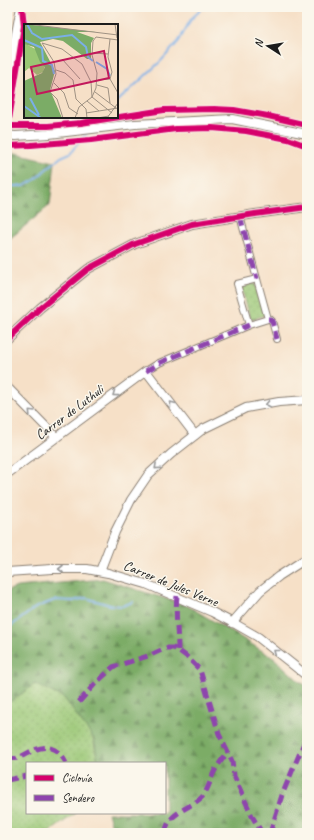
<svg xmlns="http://www.w3.org/2000/svg" width="314" height="840" font-family="Caveat,sans-serif">
  <style>
    .grass { fill: url(#grass-dots); stroke: #5b7248 }
    .forest { fill: url(#forest-firs); stroke: #4c6441 }
    .lines { fill: none; stroke-linecap: round; stroke-linejoin: round }
    .stream { stroke: #7aafe8; stroke-width: 2 }
    .pedestrian-casing { stroke: #897e72; stroke-width: 8 }
    .minor-casing { stroke: #897e72; stroke-width: 10 }
    .pedestrian { stroke: #fff; stroke-width: 6 }
    .minor { stroke: #fff; stroke-width: 8 }
    .quiet { stroke: #8e44ad; stroke-width: 5; stroke-dasharray: 10 5; stroke-linecap: butt }
    .cycleway-casing { stroke: #fbf7ec; stroke-width: 8 }
    .cycleway { stroke: #d6006c; stroke-width: 6 }
    .oneway { stroke: #999 }
    .labels { text-anchor: middle; stroke-width: 3; stroke-linejoin: round; paint-order: stroke }
    .street-label { font-size: 14px; fill: #1c1c1c; stroke: #fbf7ec }
    .inset-river { fill: none; stroke: #7aafe8; stroke-width: 2 }
    .inset-road { fill: none; stroke: #9f9283; stroke-width: 1 }
    .view { fill: #c2185b; fill-opacity: 0.15; stroke: #c2185b; stroke-width: 2 }
    .inset-edge { fill: none; stroke: #1c1c1c; stroke-width: 2 }
  </style>
  <defs>
    <pattern id="grass-dots" width="8" height="8" patternUnits="userSpaceOnUse"><rect width="8" height="8" fill="#9ac774"/><path d="M2 2h.1M6 6h.1" fill="none" stroke="#84aa64" stroke-width="1.8" stroke-linecap="round"/></pattern>
    <pattern id="forest-firs" width="22" height="20" patternUnits="userSpaceOnUse"><rect width="22" height="20" fill="#7bac66"/><path d="M5 1l3.5 6h-7zM16 11l3.5 6h-7z" fill="#648b53"/></pattern>
  </defs>
  <rect width="100%" height="100%" fill="#fbf7ec"/>
  <filter id="ink" filterUnits="userSpaceOnUse"><feTurbulence type="fractalNoise" baseFrequency=".025" numOctaves="2"/><feDisplacementMap in="SourceGraphic" scale="8" xChannelSelector="R" yChannelSelector="G"/><feConvolveMatrix kernelMatrix="1 2 1 2 8 2 1 2 1" color-interpolation-filters="sRGB"/></filter>
  <filter id="wash" filterUnits="userSpaceOnUse"><feTurbulence type="fractalNoise" baseFrequency=".012" numOctaves="4" result="noise"/><feDisplacementMap in="SourceGraphic" scale="16" xChannelSelector="R" yChannelSelector="G"/><feGaussianBlur stdDeviation="0.9" result="paint"/><feColorMatrix in="noise" values="0 0 0 0 0 0 0 0 0 0 0 0 0 0 0 0 0 1.4 0 .05"/><feComposite in="paint" operator="in"/></filter>
  <g filter="url(#wash)">
    <rect width="100%" height="100%" fill="#f6e0c7"/>
    <g class="grass">
      <polygon points="255,283 265,315 251,320 241,287"/>
      <polygon points="41,679 53,685 90,726 99,763 27,763 27,813 76,813 48,833 7,833 7,698"/>
    </g>
    <g class="forest">
      <polygon points="7,151 55,162 50,205 7,241"/>
      <polygon points="103,579 186,605 237,635 275,659 300,682 307,686 307,833 114,833 108,813 165,813 165,763 98,763 94,739 64,698 35,684 7,704 7,591 17,587"/>
    </g>
    <g class="lines">
      <g class="stream">
        <polyline points="117,102 161,61 179,41 191,19 204,7"/>
        <polyline points="93,127 101,117"/>
        <polyline points="7,185 12,186 24,186 36,179 44,171 61,157 70,153 87,133"/>
        <polyline points="7,629 35,608 55,600 73,601 86,598 110,605 122,606 133,602"/>
      </g>
    </g>
  </g>
  <g filter="url(#ink)">
    <g class="lines">
      <g class="pedestrian-casing">
        <g id="pedestrian">
          <polyline points="240,216 257,279"/>
          <polyline points="268,319 270,319 272,321 277,339"/>
          <polyline points="146,371 159,363 249,325 268,319 257,279 237,284 249,325"/>
        </g>
      </g>
      <g class="minor-casing">
        <g id="minor">
          <polyline points="7,81 21,7"/>
          <polyline points="7,135 15,136 49,134 135,124 232,119 307,134"/>
          <polyline points="7,339 40,308 88,269 135,244 192,224 255,214 307,207"/>
          <polyline points="7,387 56,437"/>
          <polyline points="7,474 146,371 195,435"/>
          <polyline points="100,571 115,532 131,500 148,475 171,454 203,429 246,408 279,402 307,400"/>
          <polyline points="7,572 52,569 87,569 108,573 146,584 212,612 237,625 258,637 307,676"/>
          <polyline points="232,623 260,591 279,576 307,558"/>
        </g>
      </g>
      <use href="#pedestrian" class="pedestrian"/>
      <use href="#minor" class="minor"/>
      <g class="quiet">
        <polyline points="240,216 257,279"/>
        <polyline points="268,319 270,319 272,321 277,339"/>
        <polyline points="146,371 159,363 249,325"/>
        <path d="M177 596C175 614 178 632 178 650"/>
        <polyline points="79,702 94,685 113,667 148,656 166,648 173,648 178,650 186,656 200,670 219,734 232,761 234,776 252,816 262,833"/>
        <path d="M7 758C10 758 14 759 17 758 22 757 27 753 32 751 47 744 58 747 66 763"/>
        <polyline points="7,780 27,776"/>
        <path d="M166 833C165 814 191 808 202 797 208 790 210 781 214 772 218 765 223 758 228 752"/>
        <polyline points="270,833 282,795 307,736"/>
      </g>
      <g class="cycleway-casing">
        <g id="cycleway">
          <polyline points="22,7 24,26 8,126 48,126 81,123 164,110 214,109 234,110 268,116 307,125"/>
          <polyline points="7,146 31,145 91,140 176,129 212,128 246,131 288,139 307,146"/>
          <polyline points="7,339 40,308 88,269 135,244 192,224 255,214 307,207"/>
        </g>
      </g>
      <use href="#cycleway" class="cycleway"/>
    </g>
    <defs><path id="oneway-chevron" d="M-2-3.5L2.5 0L-2 3.5" fill="none" stroke-width="1.6" stroke-linecap="round" stroke-linejoin="round"/></defs>
    <g class="oneway">
      <use href="#oneway-chevron" transform="translate(115 394) rotate(144)"/>
      <use href="#oneway-chevron" transform="translate(172 404) rotate(-127)"/>
      <use href="#oneway-chevron" transform="translate(268 404) rotate(169)"/>
      <use href="#oneway-chevron" transform="translate(31 412) rotate(-134)"/>
      <use href="#oneway-chevron" transform="translate(157 467) rotate(138)"/>
      <use href="#oneway-chevron" transform="translate(61 569) rotate(180)"/>
      <use href="#oneway-chevron" transform="translate(276 652) rotate(-142)"/>
    </g>
  </g>
  <g class="labels">
    <g class="street-label">
      <text transform="translate(69 412) rotate(-37)" y="5">Carrer de Luthuli</text>
      <text transform="translate(171 583) rotate(22)" y="5">Carrer de Jules Verne</text>
    </g>
  </g>
  <g transform="translate(24 24)">
    <rect width="94" height="94" fill="#f6e0c7"/>
    <path d="M0 19 13 26 21 42 19 48 13 51 5 44 0 48Z" fill="#9ac774"/>
    <path d="M0 0 72 8H53L70 14 67 19V35H63L39 17 29 15 16 18 31 47 26 66 38 94H0V57L18 49 21 43 16 38 10 23 0 20Z" fill="#7bac66"/>
    <path class="inset-river" d="M3 0 8 9 18 15 48 11 62 23 64 33 69 37M0 16 18 24 19 37 28 41 30 50M72 38 83 45 86 52M6 74 15 91M0 82 17 94"/>
    <path class="inset-road" d="M3 0 94 11M91 0 93 14M86 15 84 33 88 48 86 55M18 19 38 25 58 40 67 58 68 73 88 89M18 19 30 38 32 50 26 68 33 75 39 94M68 29 84 30M38 35 56 55M32 46 41 49 49 56 52 75 62 85 63 94M86 55 94 69M74 56 86 55M30 59 40 69 45 84 54 90M73 61 84 64 86 79M71 68 92 84M63 77 75 87M62 89 94 84M51 94 55 83 68 73 72 64 73 49 68 31 69 17 72 13 94 16M73 94 85 92M83 94 94 79"/>
    <path class="view" d="M80 27 85 54 13 70 7 43Z"/>
    <rect width="94" height="94" class="inset-edge"/>
  </g>
  <rect width="314" height="840" fill="none" stroke="#fbf7ec" stroke-width="24"/>
  <rect x="26" y="762" width="140" height="52" fill="#fbf7ec" stroke="#a29f99"/>
  <rect x="34" y="775" width="20" height="6" fill="#d6006c" stroke="#a29f99"/>
  <text x="62" y="782" font-size="12" fill="#1c1c1c">Ciclovía</text>
  <rect x="34" y="795" width="20" height="6" fill="#8e44ad" stroke="#a29f99"/>
  <text x="62" y="802" font-size="12" fill="#1c1c1c">Sendero</text>
  <g transform="translate(268 46) rotate(282)" stroke="#fbf7ec" stroke-width="3" paint-order="stroke">
  <path d="M0-3L7 15L0 10L-7 15Z" fill="#1c1c1c"/>
  <text y="-6" font-size="11" font-weight="bold" text-anchor="middle" fill="#1c1c1c">N</text>
  </g>
</svg>
